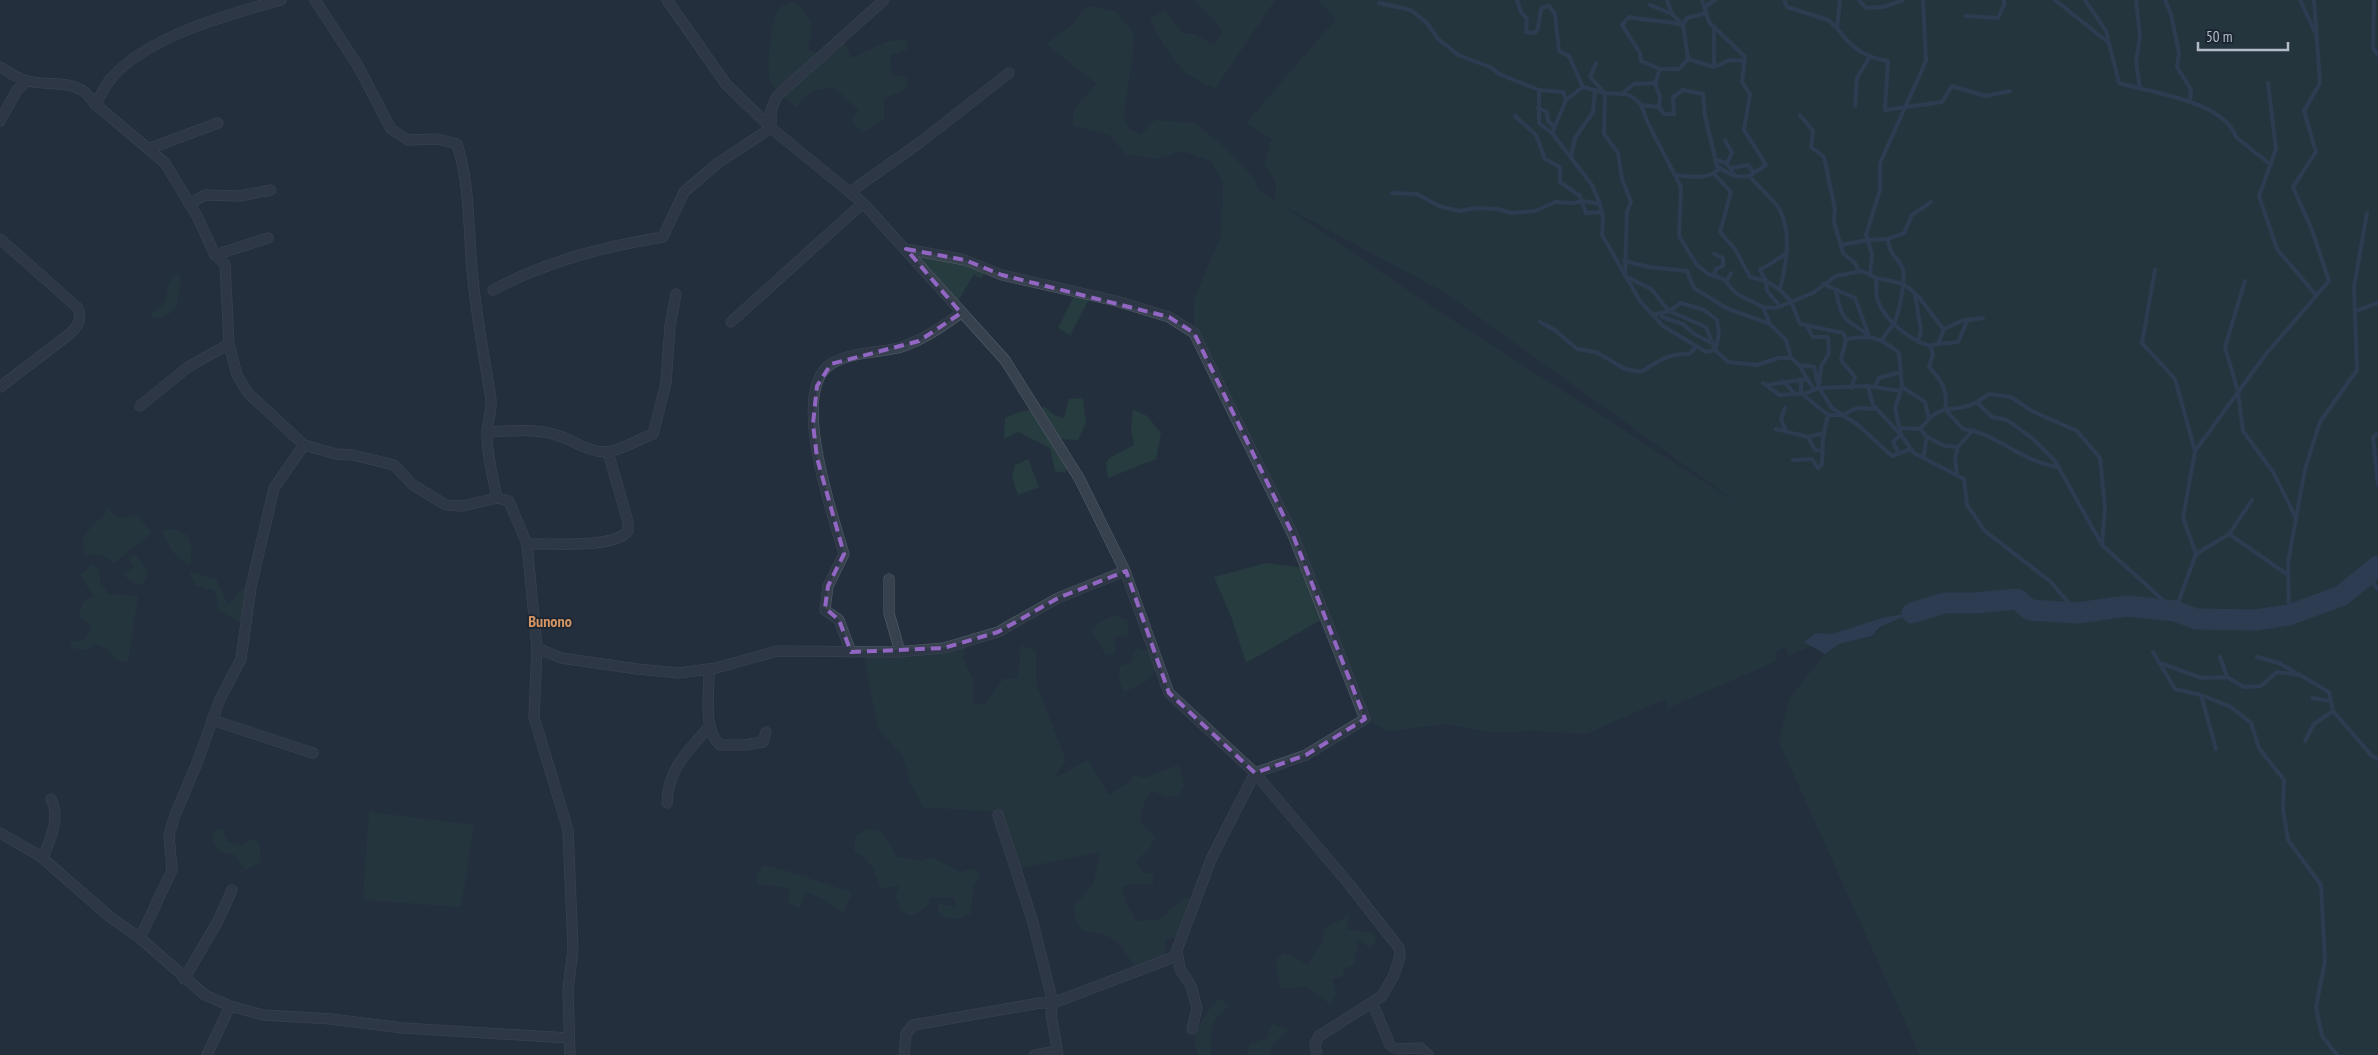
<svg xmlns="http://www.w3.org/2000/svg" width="2378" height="1055" font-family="'PT Sans Narrow',sans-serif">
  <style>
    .green { fill: #263c3f; fill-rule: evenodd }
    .water { fill: #394c67 }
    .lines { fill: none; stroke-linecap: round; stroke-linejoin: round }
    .stream { stroke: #394c67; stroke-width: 4 }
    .river { stroke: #394c67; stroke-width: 21 }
    .minor-casing { stroke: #565f6c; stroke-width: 11 }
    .minor { stroke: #38414e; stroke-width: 10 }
    .marked { fill: none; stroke: #9266c3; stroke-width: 4; stroke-dasharray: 10 6; stroke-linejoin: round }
    .labels { text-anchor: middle; stroke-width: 4; stroke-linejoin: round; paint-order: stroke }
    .quarter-label { font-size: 16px; font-weight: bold; fill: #d59563; stroke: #1d2633 }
  </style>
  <rect width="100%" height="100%" fill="#242f3e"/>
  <g class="green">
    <polygon points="1194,0 1275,0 1215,89 1185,73 1164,46 1150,19 1164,10 1184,34 1195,34 1214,45 1223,30"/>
    <path d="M1318 0H2378V1055H1920L1779 742 1789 699 1825 654 1839 644 1872 636 1885 625V631L1886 625 1911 613 1885 617 1832 634 1816 633 1804 642 1811 646 1788 656 1785 648 1775 652 1777 661 1668 708 1665 699 1586 734 1539 731 1489 732 1447 724 1389 731 1365 719 1326 617 1246 663 1232 619 1214 577 1266 563 1306 568 1194 333V299L1221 236 1223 182 1211 161 1182 151 1156 159 1125 154 1111 136 1073 125 1074 109 1097 84 1046 44 1069 27 1088 6 1115 11 1135 35 1124 116 1129 129 1141 135 1155 120 1194 123 1219 142 1254 178 1258 190 1275 201 1276 182 1264 164 1272 139 1246 123 1336 19ZM1282 205 1444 292 1743 507 1437 310Z"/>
    <path d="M793 1C814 16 813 25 808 49L821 56 835 35H841L851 58C874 51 883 37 907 41V50L890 55V69L893 77 903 75 907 80 906 89C899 94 892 94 884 99V119L862 133 854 124 852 118 859 111 835 88C818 88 807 91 797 107 791 104 772 87 770 80 766 68 771 18 779 9 782 5 789 3 793 1Z"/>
    <polygon points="918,257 965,260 987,269 981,279 974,274 957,303"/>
    <path d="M179 274C182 284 177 295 177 306L169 314 154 319 150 314C174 300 162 298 172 277Z"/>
    <polygon points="1076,292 1091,296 1070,335 1058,328"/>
    <polygon points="1083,398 1086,423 1078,440 1060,439 1072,457 1065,473 1055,471 1050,448 1018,432 1004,439 1005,418 1019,412 1045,407 1054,415 1064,418 1069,399"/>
    <polygon points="1133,409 1147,416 1161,433 1156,459 1108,478 1106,463 1109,458 1134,445 1131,429"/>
    <polygon points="1028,459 1039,487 1018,495 1012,478 1015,465"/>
    <polygon points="108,508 118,518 137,516 152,533 114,563 101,555 85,555 82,540 94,523 103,518"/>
    <path d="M173 529 187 535 192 548 190 565C175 559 169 546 162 531Z"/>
    <polygon points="134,553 148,572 144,583 137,585 123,575 134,566 129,560"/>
    <polygon points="93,564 99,570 100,583 109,594 138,596 128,662 116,660 107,649 95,644 86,650 71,648 71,642 85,640 91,626 79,615 82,603 93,596 80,575"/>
    <polygon points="189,571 216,579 228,605 246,585 253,585 247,620 239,621 219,611 215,591 195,585"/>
    <polygon points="1115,615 1127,620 1129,637 1117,636 1113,640 1116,649 1114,654 1106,655 1091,631 1099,623"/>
    <path d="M968 642 963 658 973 680 974 704 986 703 1003 679 1018 678 1021 645 1036 651V683L1066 761 1053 779 1088 760 1109 795 1129 782 1134 775 1144 778 1179 765 1184 783 1180 795 1169 797 1151 791C1143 800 1142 811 1140 822L1155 837 1150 848 1136 861 1143 872 1153 874V884H1130L1122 888 1126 903 1136 921 1158 920 1185 898H1190L1179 937 1166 938 1164 961 1133 964C1119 941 1111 932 1083 931L1076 920 1073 907 1093 885 1100 852 1012 870 1000 812 923 807 911 784 903 756 878 729 863 652Z"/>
    <path d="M1136 648 1147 651 1160 663C1151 679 1141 688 1123 691L1119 678 1120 666 1131 662Z"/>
    <polygon points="369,812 474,825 461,907 363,900"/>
    <path d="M869 828 882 832 897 857 921 861 932 857 960 872 976 868 979 876 974 886 970 914C957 920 949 921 938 913V904L956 907 955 898 931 897 925 908 911 916 901 910 896 896 899 886 880 888C876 871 871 860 854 851L856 835Z"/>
    <polygon points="215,830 223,830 227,841 241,845 251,839 259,843 261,863 249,867 246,871 235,855 218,851 212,837"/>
    <path d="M763 865C794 871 822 884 852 892L843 914 823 899 806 892 800 908 788 902 790 888 757 884 758 873Z"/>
    <polygon points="1350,915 1346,929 1374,933 1376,942 1369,947 1356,939 1358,949 1354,954 1355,965 1344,969 1343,976 1332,979 1336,994 1330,1004 1307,987 1280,988 1276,960 1284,953 1308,964 1321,945 1325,928"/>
    <path d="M1219 998 1229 1006C1210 1021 1208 1032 1212 1055H1199C1198 1052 1195 1047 1195 1044 1193 1029 1210 1007 1219 998Z"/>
    <polygon points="1272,1023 1288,1030 1271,1046 1270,1055 1243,1055 1248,1053 1250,1044 1267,1038"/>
  </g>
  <polygon class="water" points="1912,613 1880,627 1872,636 1839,644 1825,654 1804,642 1816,633 1832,634 1885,617"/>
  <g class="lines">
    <g class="stream">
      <path d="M1517 0 1521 12 1527 19 1526 32 1535 33 1538 28 1541 8 1549 6 1555 14 1559 51 1569 56 1583 87C1590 89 1597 91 1604 93 1620 95 1629 90 1641 105L1659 107 1664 114H1674L1673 97 1683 90 1703 94 1705 116 1717 166C1727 173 1736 179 1749 176"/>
      <polyline points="1667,0 1672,14 1683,25 1688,59"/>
      <path d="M1702 0 1709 22 1745 57 1742 82 1750 94 1744 130 1766 165 1749 176C1756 184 1776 202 1780 210 1792 235 1786 264 1780 290L1791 301 1800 324 1843 333 1846 339C1871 335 1880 337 1899 353L1902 387 1895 408 1901 435 1914 453 1964 479 1967 505 1985 531 2051 582 2077 613"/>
      <polyline points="1784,0 1787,7 1828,20 1837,28"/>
      <path d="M1840 0 1837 28C1852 48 1863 57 1888 61L1885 110 1942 102 1952 86 1986 96 2010 91"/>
      <polyline points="1859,0 1866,8 1883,7 1903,0"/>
      <path d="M2055 0 2109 43 2119 83C2152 93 2224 101 2236 137L2271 165"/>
      <polyline points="2085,0 2106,31 2109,43"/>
      <polyline points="2136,0 2140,36 2136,62 2140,89"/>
      <polyline points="2165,0 2171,14 2179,53 2177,67 2191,90 2190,101"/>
      <polyline points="2300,0 2315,32"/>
      <polyline points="2374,0 2373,48 2378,55"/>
      <polyline points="1379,3 1411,10 1427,23 1437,38 1458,55 1490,67 1499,74 1539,90 1563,92 1566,100"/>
      <polyline points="1650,5 1672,14"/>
      <polyline points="1705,7 1715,0"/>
      <polyline points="1966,16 1998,18 2004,5 2004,0"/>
      <polyline points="1596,63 1590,77 1605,93 1604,134 1618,153 1622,179 1631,202 1627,212 1625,276 1651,289 1669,311 1681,303 1704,310 1717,320 1719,334 1715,350"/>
      <polyline points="1714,67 1714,27"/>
      <polyline points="1660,69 1679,69 1688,59 1714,67 1730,60 1744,61"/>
      <polyline points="2268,83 2276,149 2259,196 2277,249 2316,295"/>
      <polyline points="1583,87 1566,100 1552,133 1592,185 1600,204 1603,218 1602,235 1640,301 1663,326 1706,352 1715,350 1728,362 1757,365 1779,358 1791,358"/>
      <polyline points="1539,90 1539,123 1552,133"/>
      <polyline points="1624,92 1634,84 1655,83"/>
      <path d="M1641 105 1648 123 1681 187 1679 236 1697 265 1708 274 1723 279 1737 294 1763 307 1776 308 1813 293 1836 276 1862 271 1876 278C1877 285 1875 295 1878 301 1886 322 1909 339 1930 346L1933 354 1929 367C1941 380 1949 391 1945 409L1963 429C1998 433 2020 462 2059 467"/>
      <polyline points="1855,106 1857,78 1869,58"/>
      <path d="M1659 107 1660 97 1655 83 1660 69 1641 61 1640 53 1622 25 1629 17C1647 21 1664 20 1683 25L1687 18 1707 13"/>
      <polyline points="1538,108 1547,112 1548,121 1554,127"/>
      <polyline points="1800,115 1813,131 1811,147 1824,157 1835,209 1834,222 1843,253 1855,263 1859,272"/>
      <polyline points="1515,116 1536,135 1545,159 1560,167 1560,182 1580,196 1586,213 1602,212"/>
      <polyline points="1725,140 1732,153 1727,163"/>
      <polyline points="1571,157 1575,138 1593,112 1595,90"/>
      <polyline points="1715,160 1727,163 1735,176"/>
      <polyline points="1731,168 1748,165 1754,173"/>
      <polyline points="1714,174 1731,192 1720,232 1735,249 1750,277 1766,281 1780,290"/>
      <path d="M1674 175C1689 176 1708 181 1720 168"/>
      <polyline points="1392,193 1417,194 1439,206 1459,211 1476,208 1497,209 1511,213 1535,211 1555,202 1574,203 1583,201 1600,204"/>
      <polyline points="1888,239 1904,233 1912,215 1931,202"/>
      <path d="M1841 245 1868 240 1888 239C1891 259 1895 253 1902 267 1907 277 1899 311 1895 321 1892 329 1885 332 1882 341"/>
      <polyline points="1624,261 1649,267 1687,271 1694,288 1726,308 1770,324"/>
      <polyline points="2155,270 2142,343 2175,379 2195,451"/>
      <polyline points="1870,275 1872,254 1866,235 1880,190 1880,163 1926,61 1923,0"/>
      <polyline points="1713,276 1716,269 1723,266 1723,258 1714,254"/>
      <path d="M1876 278C1885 280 1896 281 1904 285 1921 294 1930 315 1944 329"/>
      <polyline points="2245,281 2225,347 2238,392 2243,431 2273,472 2296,518"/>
      <polyline points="1726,282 1731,273"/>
      <polyline points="1823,284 1855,298 1869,336"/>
      <path d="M1836 291C1843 326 1845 316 1869 336"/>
      <polyline points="1915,294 1921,331 1918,342"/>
      <polyline points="1780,306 1767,291 1766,281 1760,270 1786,254"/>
      <polyline points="1763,307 1770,324 1786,340 1791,358 1799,365 1814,367 1819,388 1832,408 1858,425 1892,456 1911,449"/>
      <polyline points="2355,311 2378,303"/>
      <polyline points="1653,315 1669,311 1706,327 1715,350"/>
      <polyline points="1662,317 1683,324 1694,334 1710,342"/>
      <path d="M1540 322 1555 330 1577 349 1596 352 1625 369 1641 372C1657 362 1669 353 1689 354L1696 347"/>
      <polyline points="1806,325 1813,337 1828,337 1829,353 1821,367 1819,384"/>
      <polyline points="1846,339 1841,360 1855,377 1851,388"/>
      <polyline points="1938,344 1958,342 1968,319"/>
      <polyline points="1930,346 1938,344 1944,329 1961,321 1983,318"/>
      <polyline points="1799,365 1814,390"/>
      <polyline points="1801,379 1801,393 1828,415"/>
      <polyline points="1783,381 1794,393"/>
      <polyline points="1763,383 1780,395 1807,393 1819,388 1868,386 1900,391"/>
      <polyline points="1766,385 1808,379"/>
      <polyline points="1868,386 1873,405 1901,435 1893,442 1899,453"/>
      <polyline points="1875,387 1879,378 1901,372"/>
      <polyline points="1902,387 1925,402 1929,419 1920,429"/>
      <polyline points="1977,402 1989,394 2011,397 2032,411 2077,431 2100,458 2105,508 2102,544"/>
      <polyline points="1785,408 1781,419 1786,431"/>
      <path d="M1929 419C1945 403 1960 413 1977 402L1992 417 2007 420 2032 438 2055 461 2102 545 2175 611"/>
      <polyline points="1899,428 1920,429 1927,437 1923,458"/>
      <polyline points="1776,429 1808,437 1824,433"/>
      <polyline points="2378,434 2373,437 2378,485"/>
      <polyline points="1808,437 1815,450 1823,451"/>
      <polyline points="1927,437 1945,446 1958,447 1955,458 1957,475"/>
      <polyline points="1958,447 1973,430"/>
      <polyline points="1793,460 1812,459 1818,468 1822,464 1823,437 1828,415 1842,415 1857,408 1877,409"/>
      <polyline points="2229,534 2288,575"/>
      <polyline points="2196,554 2229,534 2252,500"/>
      <polyline points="2366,574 2378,589"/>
      <polyline points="2175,611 2196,554 2183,518 2195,451 2266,354 2329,281 2312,230 2293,187 2316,152 2304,111 2320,83 2314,0"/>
      <polyline points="2289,615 2288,563 2305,469 2320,422 2357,370 2354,287 2367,213"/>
      <polyline points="2153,652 2175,689 2201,695 2231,707 2251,723 2259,748 2284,780 2283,809 2288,840 2321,885 2325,961 2316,1007 2322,1036 2337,1055"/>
      <polyline points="2220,657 2227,677"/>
      <polyline points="2257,657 2279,663 2329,692 2333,711 2372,756 2378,759"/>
      <polyline points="2160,663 2202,678 2227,677 2244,687 2261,686 2277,672 2299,675"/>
      <polyline points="2201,695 2216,749"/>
      <polyline points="2312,698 2331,701"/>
      <polyline points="2305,741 2314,724 2333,711"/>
    </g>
    <polyline class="river" points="1912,613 1944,603 1974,603 2017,599 2030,610 2077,613 2127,606 2175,611 2196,619 2256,620 2289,615 2341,596 2378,566"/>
    <g class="minor-casing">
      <g id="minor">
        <path d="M315 0 358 66 391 129 408 140 437 139 457 144C471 188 468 235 473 280 477 320 485 360 491 400 492 412 487 423 487 434 487 456 493 477 497 498"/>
        <polyline points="667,0 726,84 771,128 863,203 1005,360 1079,478 1125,571 1169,693 1255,773 1349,884 1399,948 1400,956 1394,975 1382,996 1319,1036 1315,1044 1317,1055"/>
        <path d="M0 67C9 72 17 79 28 81 54 87 79 77 95 104L165 163 197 216 215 255 225 264 229 344 237 375 248 393 304 445 336 454 353 455 394 465 413 485 446 505 462 506 497 498 509 501 527 544 537 648 534 717 568 830 573 949 568 990 570 1055"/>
        <path d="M95 104C100 97 104 88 109 81 144 37 229 14 281 0"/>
        <polyline points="0,121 17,90 27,81"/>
        <polyline points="148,149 218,123"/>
        <polyline points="850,192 922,141 1009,73"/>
        <polyline points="189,204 205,195 239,196 271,190"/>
        <path d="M0 239 78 308C82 320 79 324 71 333L0 387"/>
        <polyline points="906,249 965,260 1002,275 1116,301 1169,317 1194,333 1293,535 1365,719 1306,755 1255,773 1212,857 1175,955 1169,959 1053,1003 1051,1014 1058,1055"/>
        <polyline points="215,255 268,238"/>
        <path d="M493 290C547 261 603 247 663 237L684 192 718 163 771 128V110L777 96 884 0"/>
        <polyline points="731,322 863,203"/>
        <polyline points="140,406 188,367 229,344"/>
        <path d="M487 432C509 431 534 428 556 435 574 440 587 452 606 452 620 451 639 439 653 434L666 383 670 326 676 294"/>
        <path d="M527 544C550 543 614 549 628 531V522L608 452"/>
        <polyline points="889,579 889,613 900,652"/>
        <polyline points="537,648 561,658 637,669 679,673 716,668 777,651 896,652 944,648 998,632 1058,598 1125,571"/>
        <path d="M851 652 839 620 825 610 828 586 844 554C833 516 789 390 831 364 850 352 877 353 898 348 922 341 941 327 961 313"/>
        <path d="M709 670C710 692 702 729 720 745H744L763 742 766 732"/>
        <polyline points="212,720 313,753"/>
        <path d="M667 803C668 768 688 751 710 726"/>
        <polyline points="0,833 40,856 110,917 140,938 205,995 230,1006 263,1015 331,1019 403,1028 569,1038"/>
        <path d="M43 858C50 839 61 818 51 799"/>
        <polyline points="140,938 172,870 169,835 175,815 197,763 220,699 241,659 251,587 274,488 304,445"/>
        <polyline points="1177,952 1180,969 1191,986 1197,1008 1192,1029"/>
        <polyline points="184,979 218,921 232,890"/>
        <polyline points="1372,1002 1390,1045 1396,1049 1420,1048 1428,1055"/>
        <polyline points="207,1055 230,1006"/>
        <polyline points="904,1055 906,1034 913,1025 1040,1003 1053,1003 1032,919 998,815"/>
        <polyline points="1035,1055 1057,1051"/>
      </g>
    </g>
    <use href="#minor" class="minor"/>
  </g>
  <path d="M0 0H2378V1055H0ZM906 249 965 260 1002 275 1169 317 1194 333 1293 535 1365 719 1306 755 1255 773 1169 693 1126 571 1058 598 998 632 944 648 851 652 839 620 825 608 828 586 844 554 817 458 813 424 817 386 831 364 919 341 961 313Z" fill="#242f3e" fill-opacity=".55" fill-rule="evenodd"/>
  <path class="marked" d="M906 249 965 260 1002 275 1169 317 1194 333 1293 535 1365 719 1306 755 1255 773 1169 693 1126 571 1058 598 998 632 944 648 851 652 839 620 825 608 828 586 844 554 817 458 813 424 817 386 831 364 919 341 961 313Z"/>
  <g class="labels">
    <g class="quarter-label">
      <text x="550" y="627">Bunono</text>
    </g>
  </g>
  <path d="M2198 42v8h90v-8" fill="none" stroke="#b4bcc9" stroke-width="2.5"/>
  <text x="2206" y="42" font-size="15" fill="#b4bcc9" stroke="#1d2633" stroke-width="4" paint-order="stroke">50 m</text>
</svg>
